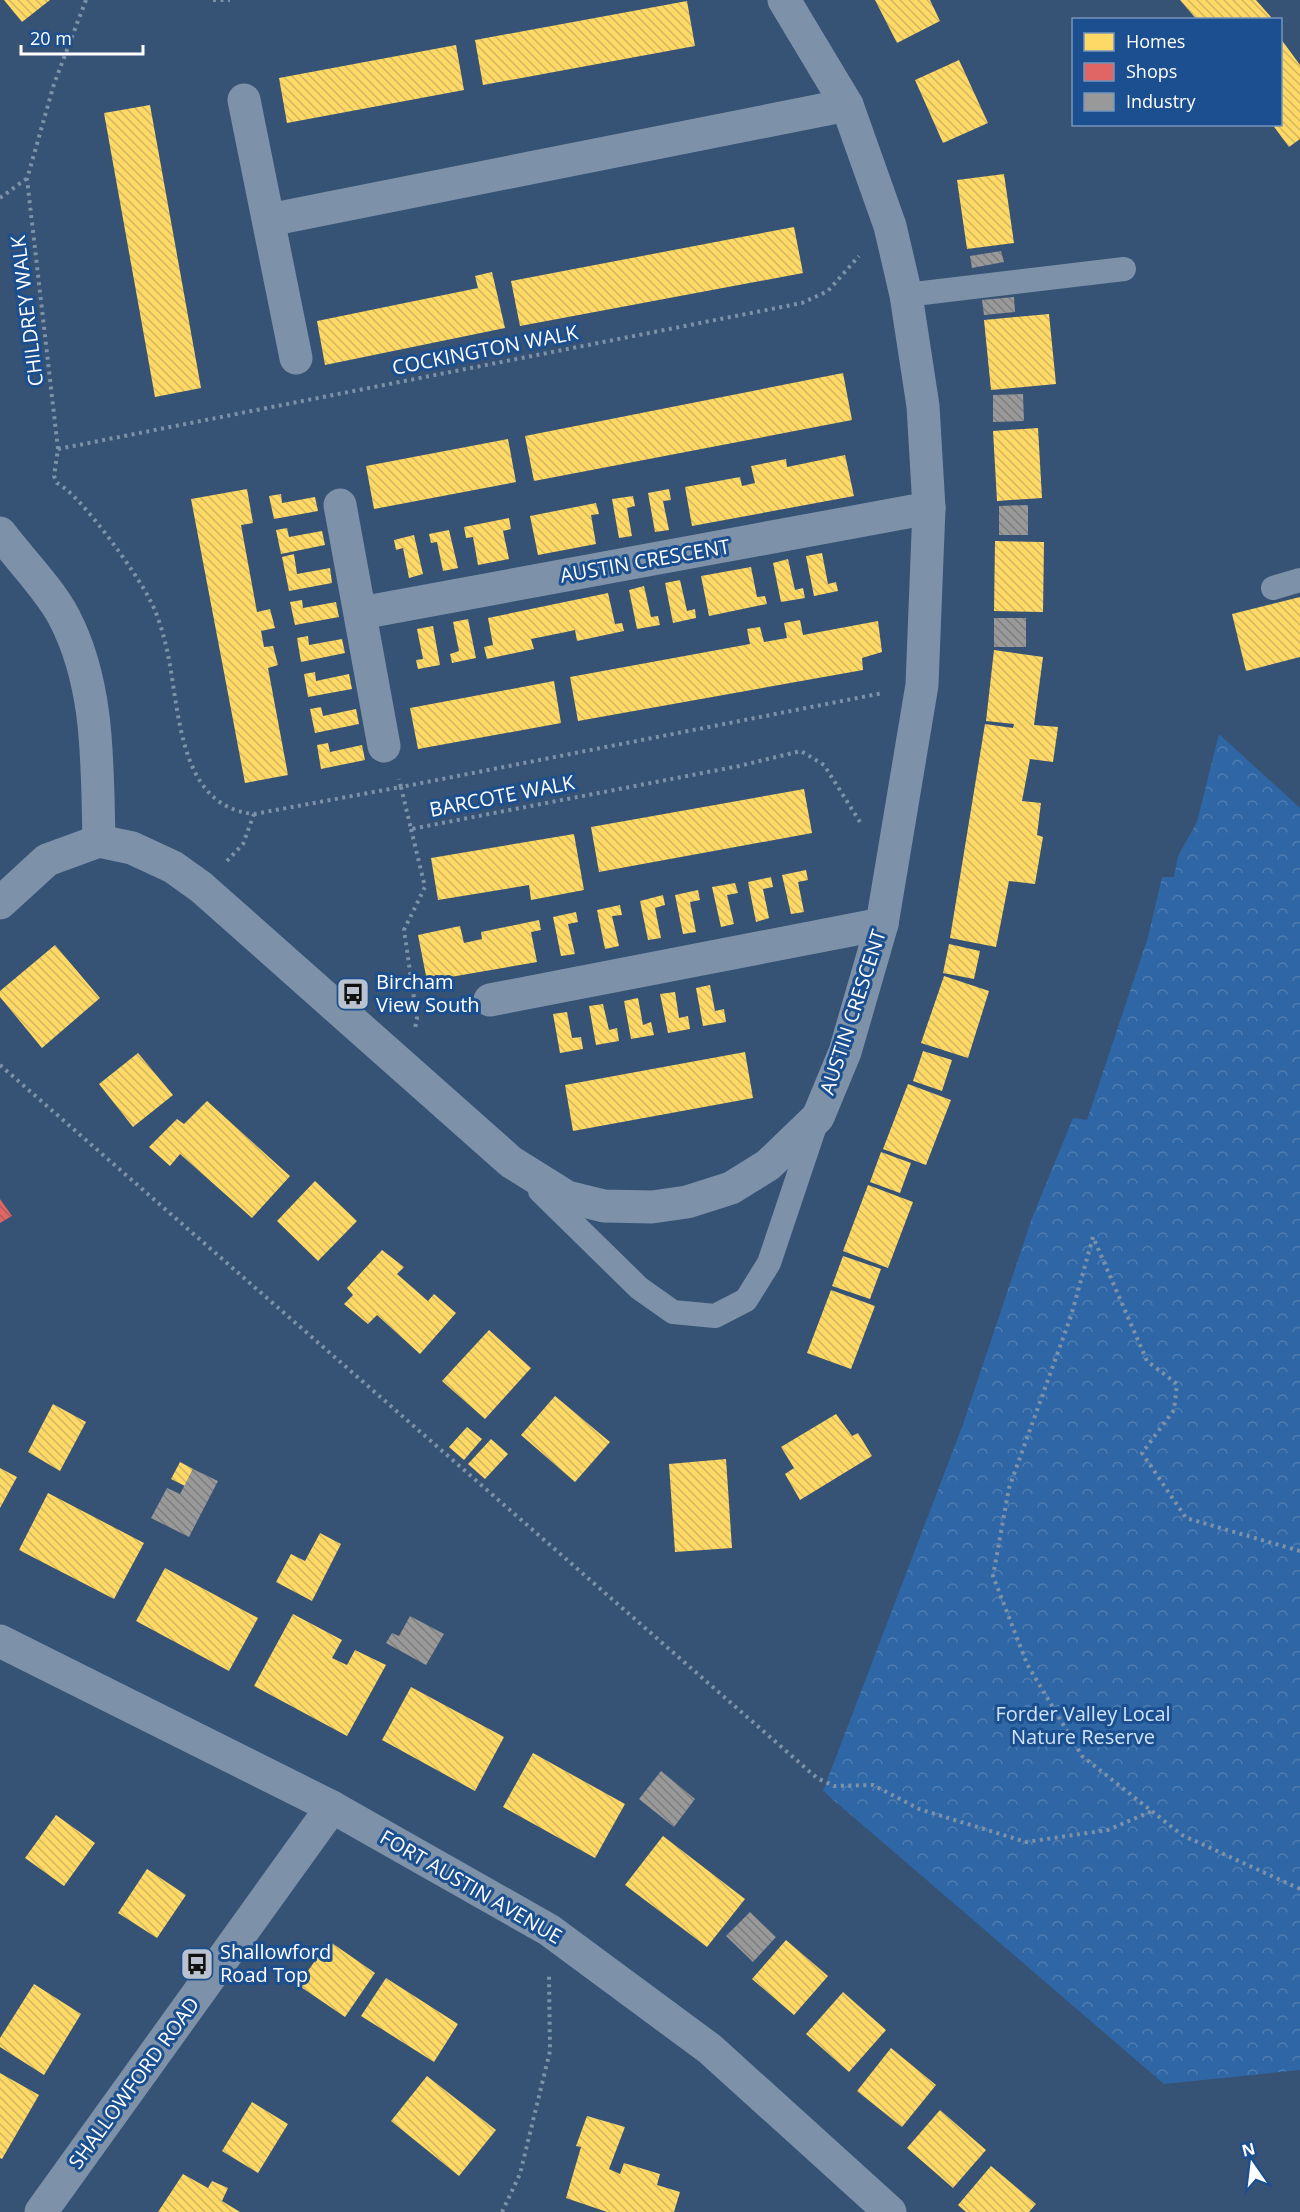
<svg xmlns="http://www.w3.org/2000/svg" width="1300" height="2212" font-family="'Open Sans',sans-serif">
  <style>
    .park { fill: url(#park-crowns) }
    .homes { fill: url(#homes-back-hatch) }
    .shops { fill: url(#shops-back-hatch) }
    .industry { fill: url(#industry-back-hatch) }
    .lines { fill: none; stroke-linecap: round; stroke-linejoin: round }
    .path { stroke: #7d92a8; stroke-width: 4; stroke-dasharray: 3 4.5; stroke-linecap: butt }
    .service { stroke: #7d92a8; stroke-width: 24 }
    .minor { stroke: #7d92a8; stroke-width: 33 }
    .labels { text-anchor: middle; stroke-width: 6; stroke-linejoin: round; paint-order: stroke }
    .street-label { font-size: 20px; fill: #fff; stroke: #1b4f8f }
    .poi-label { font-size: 20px; fill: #fff; stroke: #1b4f8f; text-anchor: start }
    .park-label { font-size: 20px; fill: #cfe3fa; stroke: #1b4f8f }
  </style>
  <defs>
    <pattern id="park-crowns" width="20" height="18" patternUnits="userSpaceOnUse" patternTransform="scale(1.5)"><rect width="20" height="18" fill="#2f66a5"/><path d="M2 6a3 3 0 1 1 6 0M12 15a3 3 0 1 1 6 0" fill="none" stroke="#4e7db2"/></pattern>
    <pattern id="homes-back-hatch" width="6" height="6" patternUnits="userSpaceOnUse" patternTransform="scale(1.5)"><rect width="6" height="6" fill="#ffd966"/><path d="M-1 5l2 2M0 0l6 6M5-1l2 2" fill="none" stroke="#d2b660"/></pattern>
    <pattern id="shops-back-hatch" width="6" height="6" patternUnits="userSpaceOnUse" patternTransform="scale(1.5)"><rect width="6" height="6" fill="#e06666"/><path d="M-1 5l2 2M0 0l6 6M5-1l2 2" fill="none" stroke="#ac5d5d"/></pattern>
    <pattern id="industry-back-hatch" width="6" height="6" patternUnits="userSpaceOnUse" patternTransform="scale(1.5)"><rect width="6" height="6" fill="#999"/><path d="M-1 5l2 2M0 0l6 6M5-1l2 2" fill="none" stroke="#7e7e7e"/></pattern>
  </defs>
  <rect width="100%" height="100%" fill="#365274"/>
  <polygon class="park" points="1219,734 1300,808 1300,2070 1164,2084 823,1791 962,1427 1032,1218 1073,1118 1087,1120 1148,937 1162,877 1174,877 1178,856 1197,822"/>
  <g class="homes">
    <polygon points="4,0 50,0 22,22"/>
    <polygon points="875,0 930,0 940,21 897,43"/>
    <polygon points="1180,0 1256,0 1271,17 1268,20 1197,20"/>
    <polygon points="687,1 695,46 483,85 475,40"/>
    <polygon points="1281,39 1300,65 1300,139 1289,147 1272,124 1281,124"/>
    <polygon points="456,45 464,90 287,123 279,78"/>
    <polygon points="959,60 988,123 943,143 915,80"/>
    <polygon points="150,105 201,388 155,397 104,113"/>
    <polygon points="1004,174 1014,243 967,249 957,180"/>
    <polygon points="794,227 803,273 520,326 511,281"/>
    <polygon points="492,272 505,328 325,365 317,321 478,288 475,276"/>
    <polygon points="1049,314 1056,384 991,390 984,320"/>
    <polygon points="843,373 852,420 534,481 525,436"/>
    <polygon points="1038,428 1042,498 997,501 993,431"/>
    <polygon points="508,439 516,482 374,509 366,466"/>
    <polygon points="845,455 854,496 692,526 685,487 740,477 742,486 755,483 751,466 786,459 787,467"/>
    <polygon points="247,489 253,523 241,525 257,612 270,609 275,628 261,631 264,647 273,646 278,665 268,668 288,775 245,783 191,499"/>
    <polygon points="669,489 671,500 663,501 669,530 655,532 648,493"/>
    <polygon points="281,494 282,503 315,497 318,511 274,519 269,496"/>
    <polygon points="633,496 635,506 627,508 632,536 619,538 612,499"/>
    <polygon points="596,503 599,514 591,515 596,544 538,555 530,516"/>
    <polygon points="509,518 511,529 503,531 509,559 478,565 473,537 466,538 464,527"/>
    <polygon points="287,528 289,537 322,531 325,545 281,554 276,530"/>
    <polygon points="449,530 458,568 443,571 437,542 431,543 429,534"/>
    <polygon points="414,535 423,574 409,578 403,548 396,550 394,540"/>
    <polygon points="995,541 1044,542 1043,612 994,611"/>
    <polygon points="822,553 828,584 836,582 838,591 814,596 806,556"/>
    <polygon points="294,554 297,574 330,568 332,583 289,591 282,557"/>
    <polygon points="788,559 795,590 803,588 805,598 781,602 773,563"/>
    <polygon points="751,567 757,597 765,596 767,604 709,616 701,576"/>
    <polygon points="680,580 687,611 695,609 696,618 673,623 665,583"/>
    <polygon points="644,586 651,617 658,616 660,625 637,629 629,590"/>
    <polygon points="608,593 615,624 622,623 624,631 577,641 575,630 566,632 531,639 534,649 487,659 484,647 493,645 488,618"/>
    <polygon points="1300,597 1300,657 1246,671 1232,614"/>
    <polygon points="302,600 303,608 336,602 339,617 295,625 290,602"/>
    <polygon points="468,619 476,658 452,663 450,654 459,651 453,622"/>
    <polygon points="800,620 803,635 878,621 882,652 862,658 863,670 578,721 570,677 750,644 747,629 760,627 764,642 787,638 784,623"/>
    <polygon points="433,626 440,665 418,669 416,660 423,659 417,629"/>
    <polygon points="308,636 309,645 342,639 345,653 301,662 297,638"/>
    <polygon points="994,650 1043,657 1034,725 1058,727 1053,762 1030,759 1022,801 1041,803 1037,835 1043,837 1035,884 1009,881 996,947 950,938 985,724 1013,728 1014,724 986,721"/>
    <polygon points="315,672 316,681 349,674 352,689 308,697 304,674"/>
    <polygon points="554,681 561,723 418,749 410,708"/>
    <polygon points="321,707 323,716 356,709 359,724 315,733 310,709"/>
    <polygon points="328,743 330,752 362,745 365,760 321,769 317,745"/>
    <polygon points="804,789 812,833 599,872 591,827"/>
    <polygon points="574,834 584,890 531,900 529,885 438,900 431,858"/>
    <polygon points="806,870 808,880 798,882 804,912 791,914 782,875"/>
    <polygon points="771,877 773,887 763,889 769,918 756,922 748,882"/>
    <polygon points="735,883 738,893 727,895 734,924 721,927 712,887"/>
    <polygon points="698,890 700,900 690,902 696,932 683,934 675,895"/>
    <polygon points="663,895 665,905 655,908 661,938 648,940 640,901"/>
    <polygon points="620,905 622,915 612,916 619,946 605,949 597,910"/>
    <polygon points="576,912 578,922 568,924 575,954 561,956 553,917"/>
    <polygon points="539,920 541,930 531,932 537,962 427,981 418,935 460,926 464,943 482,939 481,932"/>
    <polygon points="949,944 980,951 974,979 943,973"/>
    <polygon points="55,945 100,998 42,1048 0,997 0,991"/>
    <polygon points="944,976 989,991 968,1058 921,1043"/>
    <polygon points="710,985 715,1011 724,1009 726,1022 703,1026 696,988"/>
    <polygon points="675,992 679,1018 688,1016 690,1029 668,1033 660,994"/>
    <polygon points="638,998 643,1025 651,1022 654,1035 631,1039 624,1001"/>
    <polygon points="603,1004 609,1030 617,1028 619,1041 596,1045 589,1006"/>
    <polygon points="567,1012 572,1038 581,1037 583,1049 560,1053 553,1014"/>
    <polygon points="923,1051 952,1060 942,1091 913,1081"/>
    <polygon points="745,1052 753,1098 573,1131 565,1085"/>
    <polygon points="138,1053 173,1095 133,1127 99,1084"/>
    <polygon points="908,1084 951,1100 926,1165 883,1149"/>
    <polygon points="207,1101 290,1176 252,1218 180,1154 170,1166 149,1147 177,1119 184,1124"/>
    <polygon points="881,1152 911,1163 900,1193 870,1182"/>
    <polygon points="315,1181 357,1221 318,1261 277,1221"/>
    <polygon points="868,1185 913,1202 888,1268 843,1251"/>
    <polygon points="382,1250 404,1267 397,1274 428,1301 434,1294 456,1313 420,1354 377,1315 368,1324 344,1304 353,1295 347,1288"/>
    <polygon points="843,1256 881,1269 870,1299 832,1286"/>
    <polygon points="831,1290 875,1306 851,1369 807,1353"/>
    <polygon points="489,1330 531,1368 485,1419 442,1381"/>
    <polygon points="555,1396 610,1442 575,1482 521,1435"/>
    <polygon points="53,1404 86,1422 60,1471 28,1452"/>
    <polygon points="836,1414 852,1436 858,1433 872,1456 800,1500 785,1474 794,1468 781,1447"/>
    <polygon points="467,1427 482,1439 464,1460 449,1447"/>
    <polygon points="491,1439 508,1454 485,1479 468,1464"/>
    <polygon points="726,1459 732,1548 675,1552 669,1464"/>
    <polygon points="180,1462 193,1469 185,1486 171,1479"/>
    <polygon points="0,1468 17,1477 0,1508"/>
    <polygon points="48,1493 144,1543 114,1599 19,1550"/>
    <polygon points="320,1533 341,1544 312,1601 276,1582 291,1554 305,1561"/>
    <polygon points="165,1568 258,1618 229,1671 136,1621"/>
    <polygon points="293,1614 342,1640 332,1658 347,1665 355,1650 386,1665 347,1736 254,1686"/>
    <polygon points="411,1687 504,1737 475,1791 382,1740"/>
    <polygon points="533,1753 625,1804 595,1858 503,1807"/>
    <polygon points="56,1815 95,1843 64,1886 25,1858"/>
    <polygon points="663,1836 745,1899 707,1947 625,1885"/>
    <polygon points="147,1869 186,1895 157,1938 118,1913"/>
    <polygon points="786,1940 828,1976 794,2015 752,1979"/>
    <polygon points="329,1941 375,1973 345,2017 298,1985"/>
    <polygon points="386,1978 458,2024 434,2062 361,2016"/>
    <polygon points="34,1984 81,2014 44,2075 0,2047 0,2038"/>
    <polygon points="843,1992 886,2030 849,2072 806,2034"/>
    <polygon points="891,2048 936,2085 902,2127 857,2091"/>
    <polygon points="0,2073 39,2095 2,2159 0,2158"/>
    <polygon points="427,2076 496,2130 459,2176 391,2121"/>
    <polygon points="252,2102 288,2124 258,2173 222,2151"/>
    <polygon points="940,2110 986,2150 953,2188 907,2148"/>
    <polygon points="587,2116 625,2127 609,2169 620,2174 624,2163 660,2174 657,2185 680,2192 674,2212 607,2212 566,2198 581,2147 576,2146"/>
    <polygon points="991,2166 1036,2204 1029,2212 966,2212 958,2205"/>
    <polygon points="183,2174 208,2188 212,2181 228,2188 222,2201 240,2212 158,2212"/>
  </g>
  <polygon class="shops" points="0,1199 12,1216 0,1223"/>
  <g class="industry">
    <polygon points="1001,251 1004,262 972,268 970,256"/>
    <polygon points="1014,297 1015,312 984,315 982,300"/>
    <polygon points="1023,394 1024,421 993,422 993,395"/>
    <polygon points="1028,505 1028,535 999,535 999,506"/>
    <rect x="994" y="618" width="32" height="29"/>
    <polygon points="193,1469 218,1481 189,1537 151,1518 167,1488 180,1494"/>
    <polygon points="410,1616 444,1634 426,1665 386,1643 392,1633 399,1636"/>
    <polygon points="661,1771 695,1799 674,1827 639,1799"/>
    <polygon points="750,1912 776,1937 753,1962 726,1936"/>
  </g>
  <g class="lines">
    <g class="path">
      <path d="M86 0 54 84 27 179 58 449 54 476 57 483C81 495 137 574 150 600 156 611 161 626 164 638 181 696 172 806 254 814L401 787 399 779"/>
      <polyline points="213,0 230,0"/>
      <polyline points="0,198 26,179"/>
      <polyline points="58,449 802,303 828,291 859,256"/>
      <polyline points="860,822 824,765 801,751 739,766 411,829 401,787 883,693"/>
      <polyline points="411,829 425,887 404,930 417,1019 415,1028"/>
      <polyline points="227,861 243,844 254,814"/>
      <polyline points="0,1065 817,1778 834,1786 873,1785 919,1809 1026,1842 1108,1830 1152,1811"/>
      <polyline points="1300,1551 1186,1518 1142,1453 1174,1410 1177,1384 1147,1361 1093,1237 1071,1316 1009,1488 993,1576 1027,1664 1082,1756 1182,1835 1300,1889"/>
      <polyline points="502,2212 520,2174 550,2051 549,1976"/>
    </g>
    <g class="service">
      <polyline points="906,295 1124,269"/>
      <polyline points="1273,588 1300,580"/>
      <polyline points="540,1191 639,1288 673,1312 715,1316 746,1300 769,1263 817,1120"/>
    </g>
    <g class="minor">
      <polyline points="244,100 296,358"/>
      <polyline points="269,220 847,105"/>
      <polyline points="340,505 384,746"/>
      <path d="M0 533C19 558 51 591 64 617 100 686 97 766 99 841"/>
      <polyline points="361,613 929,508"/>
      <polyline points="0,903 47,860 99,841 132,848 173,867 201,887 511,1162 567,1197 604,1206 652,1207 687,1202 731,1188 768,1165 818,1117 845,1052 882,924 922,685 929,508 923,406 906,295 890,226 847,105 784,0"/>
      <polyline points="490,1000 882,924"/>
      <polyline points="0,1641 332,1807 549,1930 710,2049 890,2212"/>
      <polyline points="41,2212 332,1807"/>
    </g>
  </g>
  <defs>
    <g id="bus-square" transform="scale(1.725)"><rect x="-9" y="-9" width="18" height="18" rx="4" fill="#b9c2ce" stroke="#1b4f8f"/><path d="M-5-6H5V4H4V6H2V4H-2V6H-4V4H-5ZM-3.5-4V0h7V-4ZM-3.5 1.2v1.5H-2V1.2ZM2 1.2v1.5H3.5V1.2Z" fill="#111"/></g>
  </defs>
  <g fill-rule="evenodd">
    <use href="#bus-square" x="353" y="994"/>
    <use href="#bus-square" x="197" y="1964"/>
  </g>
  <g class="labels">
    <g class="street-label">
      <text transform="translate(27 311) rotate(-97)" y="7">CHILDREY WALK</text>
      <text transform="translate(485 350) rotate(-11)" y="7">COCKINGTON WALK</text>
      <text transform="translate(645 561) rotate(-10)" y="7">AUSTIN CRESCENT</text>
      <text transform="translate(502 796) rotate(-11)" y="7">BARCOTE WALK</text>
      <text transform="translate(853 1012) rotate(-72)" y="7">AUSTIN CRESCENT</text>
      <text transform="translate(471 1887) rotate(30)" y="7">FORT AUSTIN AVENUE</text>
      <text transform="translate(134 2083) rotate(-54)" y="7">SHALLOWFORD ROAD</text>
    </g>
    <g class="poi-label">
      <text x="376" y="989">Bircham<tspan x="376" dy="23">View South</tspan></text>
      <text x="220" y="1959">Shallowford<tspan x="220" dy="23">Road Top</tspan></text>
    </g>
    <g class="park-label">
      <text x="1083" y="1721">Forder Valley Local<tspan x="1083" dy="23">Nature Reserve</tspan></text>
    </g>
  </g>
  <rect x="1072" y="18" width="210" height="108" fill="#1b4f8f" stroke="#7695bc" stroke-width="1.5"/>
  <rect x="1084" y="33" width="30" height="18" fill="#ffd966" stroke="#7695bc" stroke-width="1.5"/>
  <text x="1126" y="48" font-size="18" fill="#ffffff">Homes</text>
  <rect x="1084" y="63" width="30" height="18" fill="#e06666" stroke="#7695bc" stroke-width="1.5"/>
  <text x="1126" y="78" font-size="18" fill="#ffffff">Shops</text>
  <rect x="1084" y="93" width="30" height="18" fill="#999999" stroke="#7695bc" stroke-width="1.5"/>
  <text x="1126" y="108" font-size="18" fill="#ffffff">Industry</text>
  <g transform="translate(1252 2164) rotate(346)" stroke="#1b4f8f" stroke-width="4.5" paint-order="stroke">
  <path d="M0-4.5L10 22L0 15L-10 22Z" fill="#ffffff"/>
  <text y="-9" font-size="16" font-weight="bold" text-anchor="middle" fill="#ffffff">N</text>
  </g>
  <path d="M21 45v9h122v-9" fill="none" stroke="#ffffff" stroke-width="3"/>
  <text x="30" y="45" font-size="18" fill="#ffffff" stroke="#1b4f8f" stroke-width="4.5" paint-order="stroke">20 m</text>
</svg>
